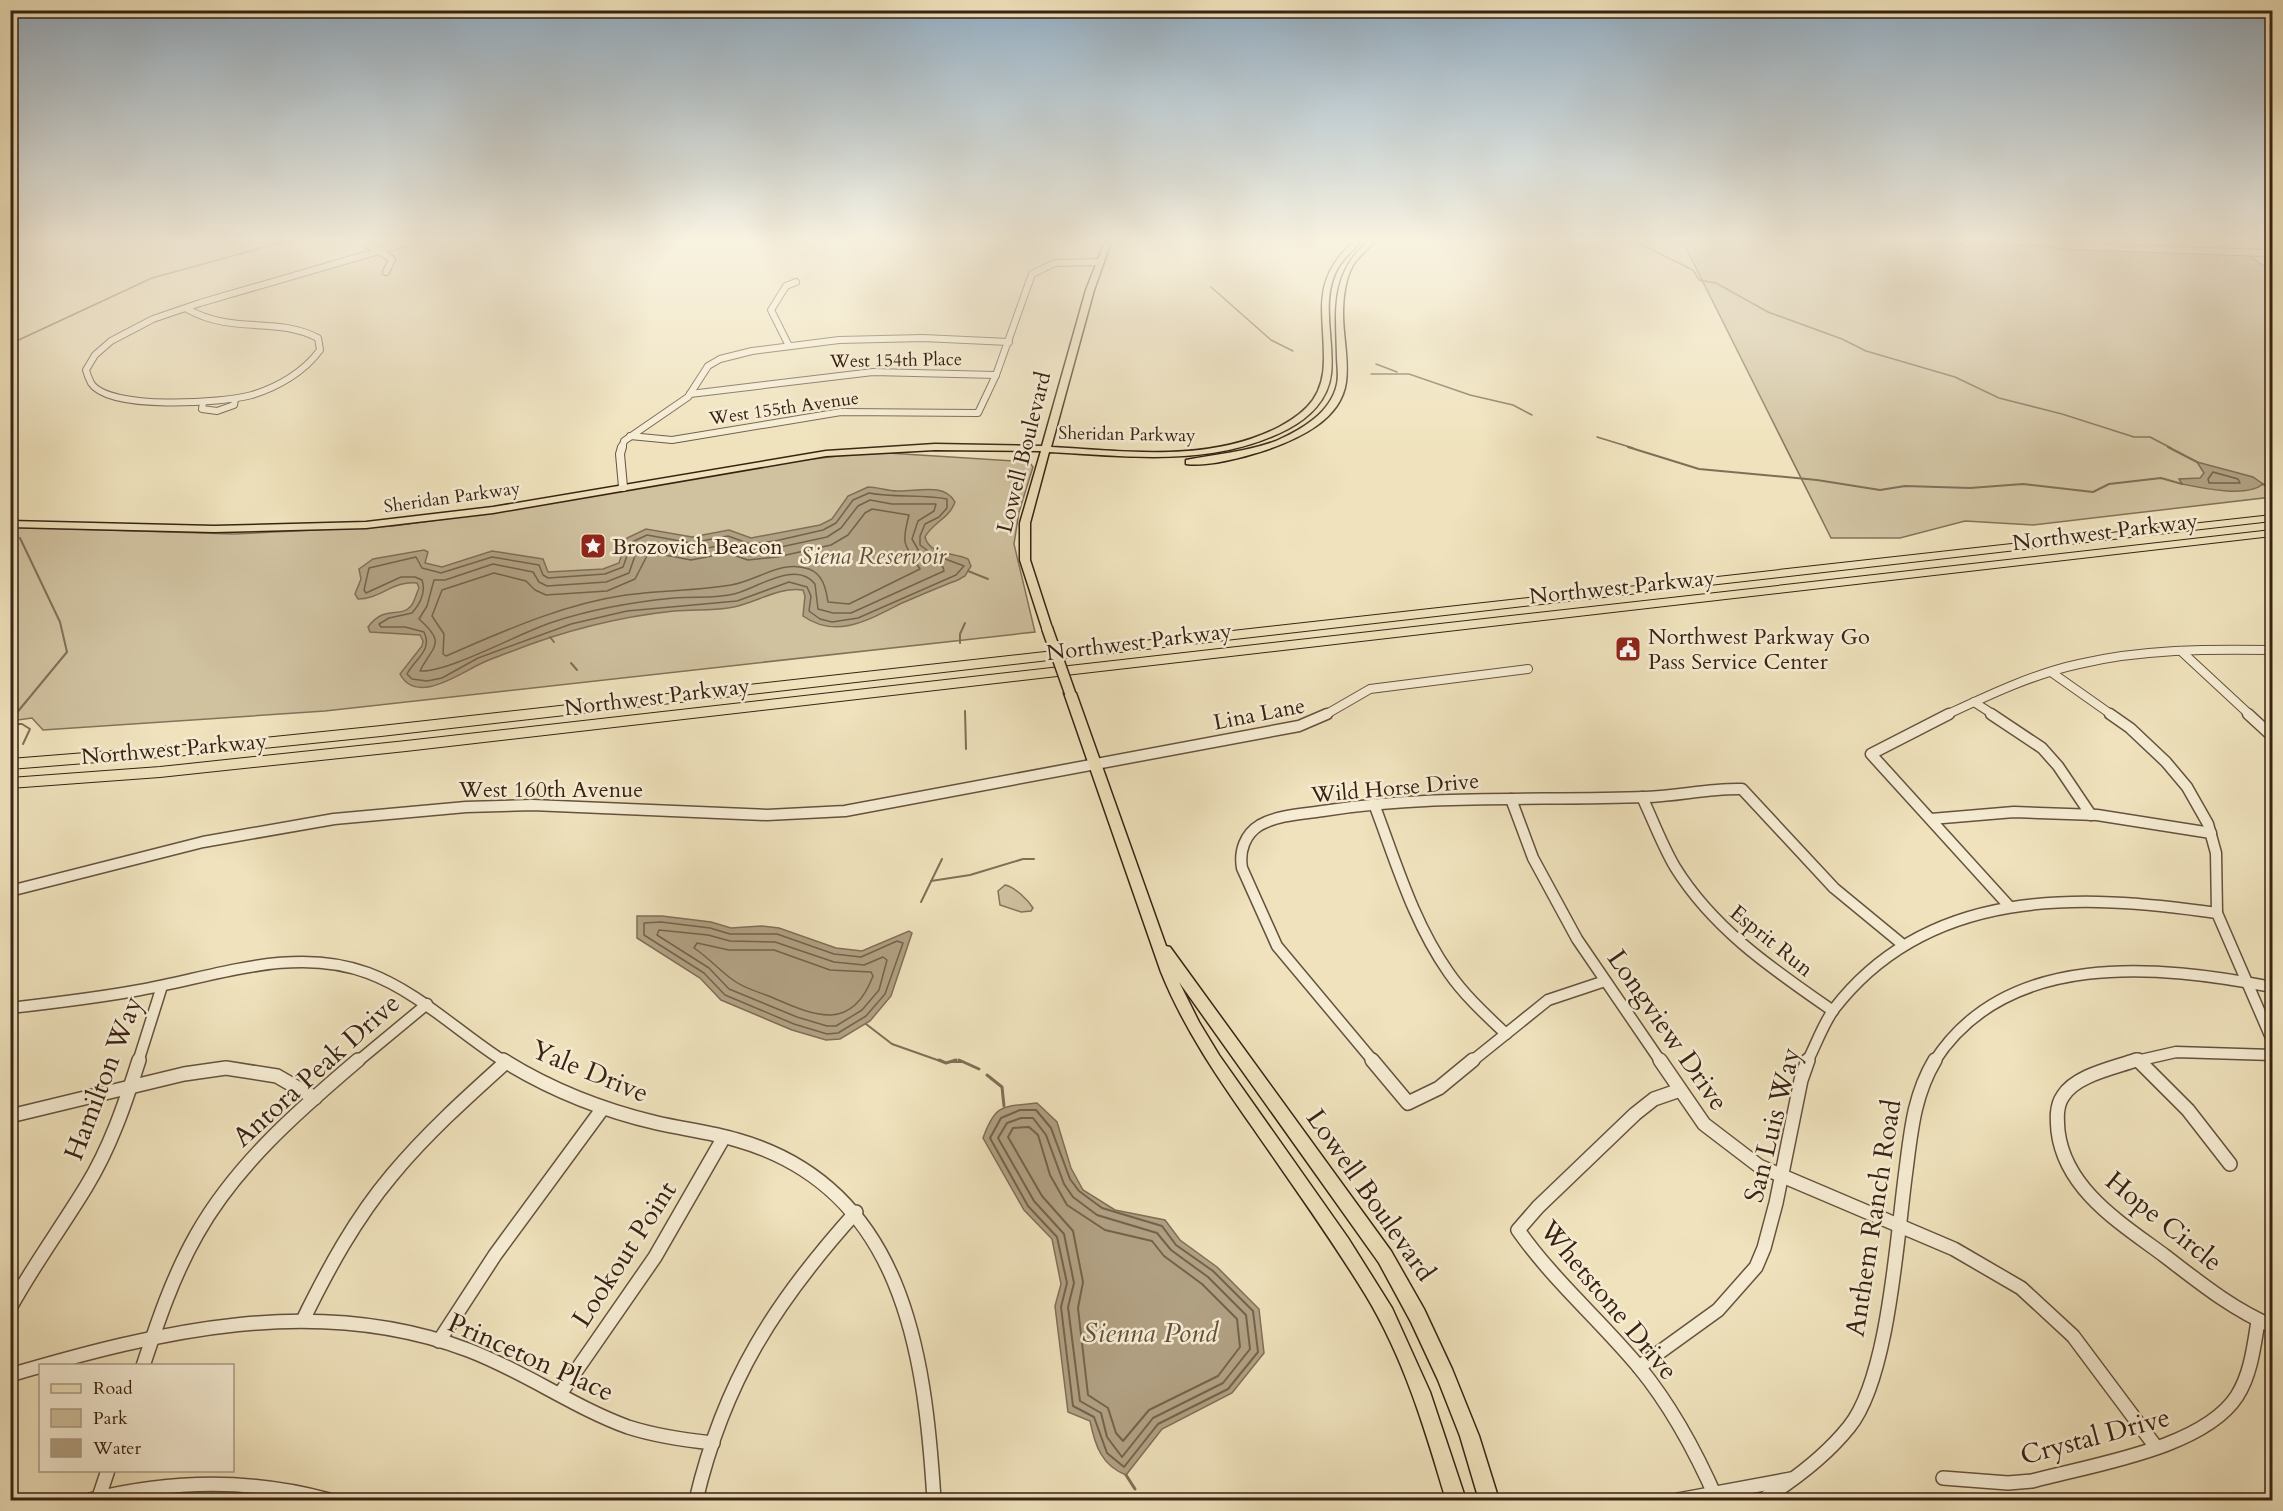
<svg xmlns="http://www.w3.org/2000/svg" width="2283" height="1511" font-family="Cardo,serif">
  <style>
    .green { fill: #d0c19f; stroke: #84725a; stroke-width: 1.5 }
    .water { fill: #b1a183; stroke: #816e57; stroke-width: 1.5 }
    .lines { fill: none; stroke-linecap: round; stroke-linejoin: round }
    .shore-far1 { stroke: #75624c; stroke-width: 1.5 }
    .shore { stroke: #75624c; stroke-width: 2 }
    .stream-far2 { stroke: #816e57; stroke-width: 1.5 }
    .stream-far1 { stroke: #816e57; stroke-width: 2 }
    .stream { stroke: #816e57; stroke-width: 3 }
    .minor-far3-casing { stroke: #66523e; stroke-width: 8 }
    .minor-far2-casing { stroke: #66523e; stroke-width: 10 }
    .minor-far1-casing { stroke: #66523e; stroke-width: 13 }
    .minor-casing { stroke: #66523e; stroke-width: 16 }
    .major-casing { stroke: #392214; stroke-width: 3 }
    .highway-casing { stroke: #392214; stroke-width: 2 }
    .minor-far3 { stroke: #f5ecd3; stroke-width: 6 }
    .minor-far2 { stroke: #f5ecd3; stroke-width: 8 }
    .minor-far1 { stroke: #f5ecd3; stroke-width: 10 }
    .minor { stroke: #f5ecd3; stroke-width: 13 }
    .major { fill: #efe2bc; fill-rule: evenodd }
    .highway { fill: #efe2bc; fill-rule: evenodd }
    .major-bridge-casing { stroke: #392214; stroke-width: 13; stroke-linecap: butt }
    .major-bridge { stroke: #efe2bc; stroke-width: 10 }
    .labels { text-anchor: middle; stroke-width: 5; stroke-linejoin: round; paint-order: stroke }
    .far-street-label { font-size: 18px; fill: #392214; stroke: #f5ecd3 }
    .street-label { font-size: 22px; fill: #392214; stroke: #f5ecd3 }
    .poi-label { font-size: 22px; fill: #392214; stroke: #f5ecd3; text-anchor: start }
    .water-label { font-size: 24px; font-style: italic; fill: #634e3b; stroke: #f5ecd3 }
    .near-street-label { font-size: 27px; fill: #392214; stroke: #f5ecd3 }
    .near-water-label { font-size: 28px; font-style: italic; fill: #634e3b; stroke: #f5ecd3 }
  </style>
  <rect width="100%" height="100%" fill="#efe2bc"/>
  <filter id="stains"><feTurbulence type="fractalNoise" baseFrequency=".00333" numOctaves="4"/><feColorMatrix values="0 0 0 0 .2 0 0 0 0 .09 0 0 0 0 .02 0 0 0 .5 -.17"/></filter>
  <radialGradient id="worn" r=".72"><stop offset=".6" stop-color="#630" stop-opacity="0"/><stop offset="1" stop-color="#630" stop-opacity=".3"/></radialGradient>
  <g class="green">
    <polygon points="1683,242 1951,242 2248,255 2272,272 2272,497 2033,525 1965,521 1900,538 1831,538"/>
    <polygon points="872,452 1029,462 1033,467 1019,512 1014,544 1035,632 325,711 43,730 32,718 11,721 10,527 234,534 393,526 488,513 796,461"/>
    <path d="M1005 885C1015 887 1028 900 1033 908L1031 911 1021 912 1000 905 998 891Z"/>
  </g>
  <g class="water">
    <path d="M2197 462 2253 477 2263 484C2247 498 2202 488 2182 484L2179 479 2200 478 2204 473Z"/>
    <path d="M868 487C878 487 887 491 897 491 916 492 944 482 955 502 949 519 933 522 925 537 930 556 954 552 968 559L971 566 965 576 958 580C939 587 921 595 902 603 870 619 837 640 803 616L805 596 803 590C777 586 754 605 728 608 710 611 692 609 674 611 617 617 563 631 510 652 500 656 490 659 480 664 459 674 416 705 400 674L422 646 423 641 420 635 370 632 368 627C385 604 400 619 411 606 415 601 416 594 419 588L417 583C394 580 380 599 358 599L355 594 361 579 359 569 373 559 424 550 428 552 425 563 442 567 492 551 543 559 548 572 603 569 619 563 627 538 646 529 692 537 729 530 751 538 820 525 832 519 848 496Z"/>
    <polygon points="637,916 662,916 711,922 731,928 761,926 779,928 836,948 862,951 909,931 912,933 891,996 870,1021 840,1039 826,1040 792,1030 721,1000 700,978 637,938"/>
    <path d="M1037 1103 1057 1122 1071 1168 1083 1190 1115 1210 1165 1220 1180 1240 1217 1267 1259 1309 1264 1353 1232 1393 1162 1429 1126 1475C1101 1465 1095 1445 1090 1421L1068 1412 1055 1306 1061 1284 1052 1239 1024 1210 983 1138C996 1103 1002 1107 1037 1103Z"/>
  </g>
  <g class="lines">
    <g class="shore-far1">
      <polygon points="2213,472 2238,479 2240,483 2209,483 2208,479"/>
      <path d="M869 493C895 498 921 494 947 499V508L939 517 925 524 920 536V545L932 554 964 566 956 575 858 618 832 622 820 619 809 611 811 596 807 587 789 582 737 601 627 611 571 624 478 658 442 678 427 681 412 679 407 674C415 659 433 650 424 632L405 627H381L379 624 389 618 412 613C420 604 426 592 422 580L415 577H401L366 593 364 590 369 568 416 557 422 568 441 573 492 557 539 565 543 575 548 578 605 574 623 567 632 542 647 535 691 543 728 536 750 544 775 541 823 530 836 523 853 500Z"/>
      <path d="M870 500 892 504H936L934 511 918 521 912 539 923 558 943 567 944 571 851 613H833L818 609 815 584C796 559 756 589 734 594 715 599 694 596 674 598 633 602 592 609 553 622 521 632 448 673 420 671 433 645 447 644 419 619L427 606 434 580H445L493 564 533 572 539 582 547 586 606 582 629 573 638 547 655 543 692 551 728 544 749 551 776 548 827 537 841 528 858 506Z"/>
      <path d="M872 509 909 515C901 545 904 544 920 569L849 604 828 602C826 589 823 574 809 569 782 559 757 581 731 585 696 591 661 590 626 595 563 604 504 631 446 656L443 654 444 634 432 616 442 590 494 573 526 581 535 590 546 595 607 591 635 579 649 552 691 560 727 553 748 560 777 557 831 545 848 535 865 513Z"/>
      <polygon points="661,922 710,928 730,934 777,934 834,954 861,957 897,941 903,943 885,994 866,1016 838,1033 827,1034 794,1024 725,995 704,973 644,935 644,923"/>
      <polygon points="659,930 708,935 730,941 775,942 834,962 864,965 883,957 887,960 879,990 862,1010 836,1026 827,1026 797,1017 729,989 709,968 657,935"/>
      <path d="M697 943 729 950H774L830 970 871 972 873 976C851 1034 813 1015 771 997 759 992 743 988 733 980 719 970 709 958 694 948Z"/>
    </g>
    <g class="shore">
      <polygon points="1020,1110 1036,1110 1051,1128 1070,1179 1079,1191 1102,1208 1162,1226 1176,1245 1213,1271 1253,1311 1258,1352 1228,1389 1158,1424 1124,1467 1107,1453 1094,1417 1073,1406 1061,1307 1067,1283 1057,1237 1028,1206 990,1138 1001,1118"/>
      <polygon points="1021,1118 1033,1118 1046,1135 1064,1184 1073,1197 1097,1215 1157,1233 1171,1250 1208,1277 1246,1315 1250,1349 1223,1383 1153,1418 1122,1457 1107,1437 1101,1413 1080,1401 1068,1307 1074,1283 1064,1234 1034,1201 998,1138 1007,1123"/>
      <polygon points="1029,1127 1038,1135 1050,1175 1067,1205 1105,1230 1152,1241 1164,1256 1202,1284 1237,1319 1240,1347 1218,1376 1149,1410 1123,1441 1116,1433 1108,1408 1088,1395 1078,1308 1083,1282 1073,1231 1042,1196 1008,1137 1013,1128"/>
    </g>
    <g class="stream-far2">
      <polyline points="1636,242 1693,270 1699,280 1716,283 1768,312 1842,339 1866,351 1955,377 1999,398 2062,414 2134,437 2150,437 2171,448"/>
      <polyline points="1211,287 1271,340 1293,351"/>
      <polyline points="10,344 152,278 283,242"/>
      <polyline points="1376,364 1397,372"/>
      <polyline points="1371,374 1409,374 1470,395 1513,405 1532,415"/>
      <polyline points="1597,437 1633,448"/>
    </g>
    <g class="stream-far1">
      <polyline points="1628,447 1699,469 1817,480 1880,490 1905,486 1970,488 2023,484 2093,492 2109,484 2161,478 2182,484"/>
      <polyline points="2168,447 2197,462"/>
      <polyline points="2262,484 2272,487"/>
      <polyline points="968,571 988,579"/>
      <polyline points="550,637 554,642"/>
      <polyline points="960,643 960,634 965,623"/>
      <polyline points="571,663 577,670"/>
      <polyline points="965,711 966,749"/>
      <polyline points="10,721 67,652 60,622 20,538"/>
      <polyline points="10,724 22,724 30,729 23,744"/>
      <polyline points="931,881 970,875 1023,859 1034,859"/>
      <polyline points="921,902 942,859"/>
      <polyline points="866,1024 892,1044 943,1062"/>
      <polyline points="950,1062 962,1062"/>
    </g>
    <g class="stream">
      <polyline points="939,1060 946,1063 956,1060"/>
      <polyline points="959,1060 979,1069"/>
      <polyline points="987,1075 1002,1087 1004,1106"/>
      <polyline points="1126,1475 1135,1489"/>
    </g>
    <g class="minor-far3-casing">
      <g id="minor-far3">
        <polyline points="363,242 392,259 386,272"/>
        <polyline points="1965,242 1967,244"/>
        <polyline points="2039,242 2069,246 2264,253"/>
        <path d="M187 309C234 335 275 316 318 338L320 350C304 372 278 387 252 395 223 403 109 411 91 383 89 379 87 374 86 370L95 355 111 341 153 319 200 303 410 242"/>
        <polyline points="789,346 771,310 786,286 796,282"/>
        <polyline points="690,394 873,372 996,375"/>
        <polyline points="203,403 202,409 217,411 234,405 235,399"/>
        <polyline points="630,436 672,440 841,412 978,413 996,375 1032,274 1055,263 1100,262"/>
        <polyline points="622,448 624,441 688,397 708,366 720,359 752,351 839,340 923,338 1009,342"/>
      </g>
    </g>
    <g class="minor-far2-casing">
      <g id="minor-far2">
        <polyline points="622,447 620,454 623,487"/>
        <polyline points="2181,651 2250,715"/>
        <polyline points="2051,672 2112,715"/>
        <polyline points="1974,702 1994,715"/>
        <polyline points="1325,715 1370,689 1528,669"/>
        <path d="M1946 715C1989 695 2033 674 2079 664 2142 649 2207 649 2272 650"/>
      </g>
    </g>
    <g class="minor-far1-casing">
      <g id="minor-far1">
        <polyline points="1949,714 1871,754 2009,906"/>
        <polyline points="1991,714 2042,748 2058,766 2091,815"/>
        <polyline points="2110,714 2130,728 2166,762 2187,787 2208,824 2216,853 2217,913 2272,1040"/>
        <polyline points="2248,714 2272,736"/>
        <path d="M1642 797C1653 820 1662 845 1675 867 1714 930 1774 970 1833 1011"/>
        <polyline points="1511,799 1533,858 1577,939 1661,1062"/>
        <path d="M1374 804C1396 862 1413 922 1449 973 1465 996 1486 1015 1506 1034"/>
        <polyline points="1931,819 2014,812 2097,815 2211,833"/>
        <polyline points="10,891 203,842 334,819 466,807 532,805 767,815 845,811 1299,726 1327,714"/>
        <path d="M10 1008C54 1003 97 998 140 990 214 977 294 945 368 973 419 992 459 1033 505 1062"/>
        <polyline points="2138,1060 2140,1062"/>
        <polyline points="138,1062 162,986"/>
        <polyline points="357,1062 427,1004"/>
        <path d="M1374 1062 1277 946 1242 868C1239 851 1245 834 1260 825 1278 815 1303 814 1323 811 1430 794 1538 801 1646 797 1679 796 1710 788 1742 789L1834 888 1902 944"/>
        <polyline points="1471,1062 1548,1000 1605,981"/>
        <path d="M1807 1062C1816 1045 1823 1024 1834 1009 1928 887 2079 893 2217 913"/>
        <path d="M1934 1062C2006 949 2158 965 2272 987"/>
        <polyline points="2132,1062 2176,1052 2272,1055"/>
      </g>
    </g>
    <g class="minor-casing">
      <g id="minor">
        <path d="M503 1060C551 1090 602 1110 657 1123 683 1129 711 1132 737 1140 903 1187 925 1352 934 1500"/>
        <polyline points="1372,1060 1408,1103 1439,1088 1473,1060"/>
        <polyline points="1660,1060 1704,1124 1759,1166 1954,1249 2021,1288 2073,1336 2156,1447"/>
        <path d="M2136 1060C2114 1068 2076 1075 2063 1096 2056 1106 2057 1119 2058 1131 2065 1190 2122 1224 2165 1256 2199 1282 2232 1309 2272 1326"/>
        <polyline points="2138,1060 2188,1110 2230,1164"/>
        <path d="M1680 1090 1654 1099 1635 1114 1538 1207 1518 1230C1553 1280 1600 1320 1639 1367 1672 1407 1696 1452 1717 1500"/>
        <polyline points="10,1116 184,1074 226,1068 277,1076 315,1098"/>
        <path d="M10 1308C33 1266 61 1228 86 1187 110 1148 125 1104 139 1060"/>
        <path d="M303 1320C328 1269 355 1219 392 1175 426 1134 466 1098 506 1062"/>
        <polyline points="439,1341 495,1255 603,1108"/>
        <path d="M143 1366C158 1321 173 1276 197 1234 236 1165 298 1111 358 1060"/>
        <polyline points="1639,1367 1718,1310 1756,1267 1764,1248 1776,1203 1801,1080 1808,1060"/>
        <path d="M10 1375C160 1331 316 1293 468 1350 524 1371 573 1407 628 1427 656 1436 684 1440 713 1443"/>
        <polyline points="560,1394 655,1257 724,1137"/>
        <path d="M1943 1478 2008 1483 2032 1481C2090 1465 2203 1449 2237 1396 2251 1374 2254 1346 2258 1321"/>
        <path d="M90 1500C170 1480 249 1478 329 1500"/>
        <polyline points="98,1500 108,1470"/>
        <path d="M696 1500C724 1381 775 1302 856 1212"/>
        <polyline points="1678,1500 1791,1479"/>
        <path d="M1762 1500C1794 1480 1825 1457 1849 1427 1889 1378 1897 1235 1906 1170 1911 1131 1914 1095 1935 1060"/>
      </g>
    </g>
    <g class="major-casing">
      <g id="major">
        <path d="M1105 242H1111L1094 290 1051 447C1127 451 1208 463 1279 427 1309 411 1324 394 1324 359 1324 309 1311 281 1353 242H1360C1353 250 1345 257 1339 266 1319 299 1335 339 1331 374 1328 400 1309 418 1288 429 1213 468 1130 456 1049 452L1030 523V560L1052 628 1051 630H1043L1042 628 1020 560V523L1041 451 935 450 826 456 493 513 366 528 214 532 10 527V521L214 526 366 522 493 507 826 451 935 444 1042 446 1086 290Z"/>
        <path d="M1367 242H1374C1367 250 1359 256 1353 265 1345 280 1343 298 1343 314 1343 336 1349 360 1346 382 1341 420 1298 439 1266 450 1245 457 1208 467 1186 464V460C1216 454 1246 452 1276 441 1301 430 1331 413 1337 384 1339 375 1337 365 1337 356 1336 311 1330 275 1367 242Z"/>
        <path d="M1070 689 1076 693 1166 946 1170 947 1391 1251 1424 1309 1452 1369 1479 1436 1499 1500H1479L1460 1436 1438 1380 1411 1322 1379 1263 1179 982 1199 1022 1219 1055 1348 1238 1392 1308 1430 1392 1466 1500H1446C1425 1429 1404 1358 1365 1294 1330 1237 1291 1183 1253 1128 1218 1078 1184 1029 1161 972L1064 693Z"/>
      </g>
    </g>
    <g class="highway-casing">
      <g id="highway">
        <polygon points="2272,515 2272,521 381,736 224,752 10,769 10,759 224,742 381,726"/>
        <polygon points="2272,530 2272,536 406,751 160,777 10,788 10,778 160,767 406,741"/>
      </g>
    </g>
    <use href="#minor-far3" class="minor-far3"/>
    <use href="#minor-far2" class="minor-far2"/>
    <use href="#minor-far1" class="minor-far1"/>
    <use href="#minor" class="minor"/>
    <use href="#major" class="major"/>
    <use href="#highway" class="highway"/>
    <g class="major-bridge-casing">
      <polyline id="major-bridge" points="1047,628 1070,693"/>
    </g>
    <use href="#major-bridge" class="major-bridge"/>
  </g>
  <linearGradient id="sky" x2="0" y2="1"><stop stop-color="#92acc0"/><stop offset="0.53" stop-color="#f8f2e1"/><stop offset="1" stop-color="#f8f2e1" stop-opacity="0"/></linearGradient>
  <rect width="2283" height="453" fill="url(#sky)"/>
  <defs>
    <g id="sight-square" transform="scale(1.35)"><rect x="-9" y="-9" width="18" height="18" rx="4" fill="#8f2418" stroke="#f5ecd3"/><path d="M0-6L1.8-2.2L6-1.7L2.9 1.2L3.7 5.4L0 3.3L-3.7 5.4L-2.9 1.2L-6-1.7L-1.8-2.2Z" fill="#fff"/></g>
    <g id="civic-square" transform="scale(1.35)"><rect x="-9" y="-9" width="18" height="18" rx="4" fill="#8f2418" stroke="#f5ecd3"/><path d="M-.6-6.5H3V-4.5H.6V-3L4-1V1h2V6H-6V1h2V-1L-.6-3ZM-1.2 2.5V6h2.4V2.5Z" fill="#fff"/></g>
  </defs>
  <g fill-rule="evenodd">
    <use href="#sight-square" x="593" y="546"/>
    <use href="#civic-square" x="1628" y="649"/>
  </g>
  <g class="labels">
    <g class="far-street-label">
      <text transform="translate(896 360) rotate(-1)" y="6">West 154th Place</text>
      <text transform="translate(784 408) rotate(-8)" y="6">West 155th Avenue</text>
      <text transform="translate(1127 434) rotate(1)" y="6">Sheridan Parkway</text>
      <text transform="translate(452 497) rotate(-8)" y="6">Sheridan Parkway</text>
    </g>
    <g class="street-label">
      <text transform="translate(1023 452) rotate(-76)" y="8">Lowell Boulevard</text>
      <text transform="translate(2105 531) rotate(-7)" y="8">Northwest Parkway</text>
      <text transform="translate(1622 586) rotate(-6)" y="8">Northwest Parkway</text>
      <text transform="translate(1139 641) rotate(-7)" y="8">Northwest Parkway</text>
      <text transform="translate(657 696) rotate(-7)" y="8">Northwest Parkway</text>
      <text transform="translate(1259 713) rotate(-11)" y="8">Lina Lane</text>
      <text transform="translate(174 748) rotate(-5)" y="8">Northwest Parkway</text>
      <text transform="translate(1395 787) rotate(-5)" y="8">Wild Horse Drive</text>
      <text x="551" y="797">West 160th Avenue</text>
      <text transform="translate(1772 940) rotate(39)" y="8">Esprit Run</text>
    </g>
    <g class="poi-label">
      <text x="612" y="554">Brozovich Beacon</text>
      <text x="1648" y="644">Northwest Parkway Go<tspan x="1648" dy="25">Pass Service Center</tspan></text>
    </g>
    <g class="water-label">
      <text x="873" y="564">Siena Reservoir</text>
    </g>
    <g class="near-street-label">
      <text transform="translate(1668 1030) rotate(55)" y="9">Longview Drive</text>
      <text transform="translate(316 1070) rotate(-42)" y="9">Antora Peak Drive</text>
      <text transform="translate(590 1071) rotate(22)" y="9">Yale Drive</text>
      <text transform="translate(103 1078) rotate(-69)" y="9">Hamilton Way</text>
      <text transform="translate(1772 1125) rotate(-76)" y="9">San Luis Way</text>
      <text transform="translate(1371 1195) rotate(55)" y="9">Lowell Boulevard</text>
      <text transform="translate(1873 1218) rotate(-81)" y="9">Anthem Ranch Road</text>
      <text transform="translate(2164 1221) rotate(39)" y="9">Hope Circle</text>
      <text transform="translate(624 1254) rotate(-57)" y="9">Lookout Point</text>
      <text transform="translate(1609 1300) rotate(50)" y="9">Whetstone Drive</text>
      <text transform="translate(531 1357) rotate(24)" y="9">Princeton Place</text>
      <text transform="translate(2095 1436) rotate(-15)" y="9">Crystal Drive</text>
    </g>
    <g class="near-water-label">
      <text x="1150" y="1342">Sienna Pond</text>
    </g>
  </g>
  <rect width="2283" height="1511" fill="none" stroke="#efe2bc" stroke-width="36"/>
  <rect x="12" y="12" width="2259" height="1487" fill="none" stroke="#392214" stroke-width="3"/>
  <rect x="18" y="18" width="2247" height="1475" fill="none" stroke="#392214" stroke-width="1.5"/>
  <rect x="39" y="1364" width="195" height="108" fill="#f5ecd3" stroke="#aa9b87" stroke-width="1.5"/>
  <rect x="51" y="1384" width="30" height="9" fill="#efe2bc" stroke="#aa9b87" stroke-width="1.5"/>
  <text x="93" y="1394" font-size="18" fill="#392214">Road</text>
  <rect x="51" y="1409" width="30" height="18" fill="#d0c19f" stroke="#aa9b87" stroke-width="1.5"/>
  <text x="93" y="1424" font-size="18" fill="#392214">Park</text>
  <rect x="51" y="1439" width="30" height="18" fill="#b1a183" stroke="#aa9b87" stroke-width="1.5"/>
  <text x="93" y="1454" font-size="18" fill="#392214">Water</text>
  <rect width="100%" height="100%" filter="url(#stains)"/>
  <rect width="100%" height="100%" fill="url(#worn)"/>
</svg>
